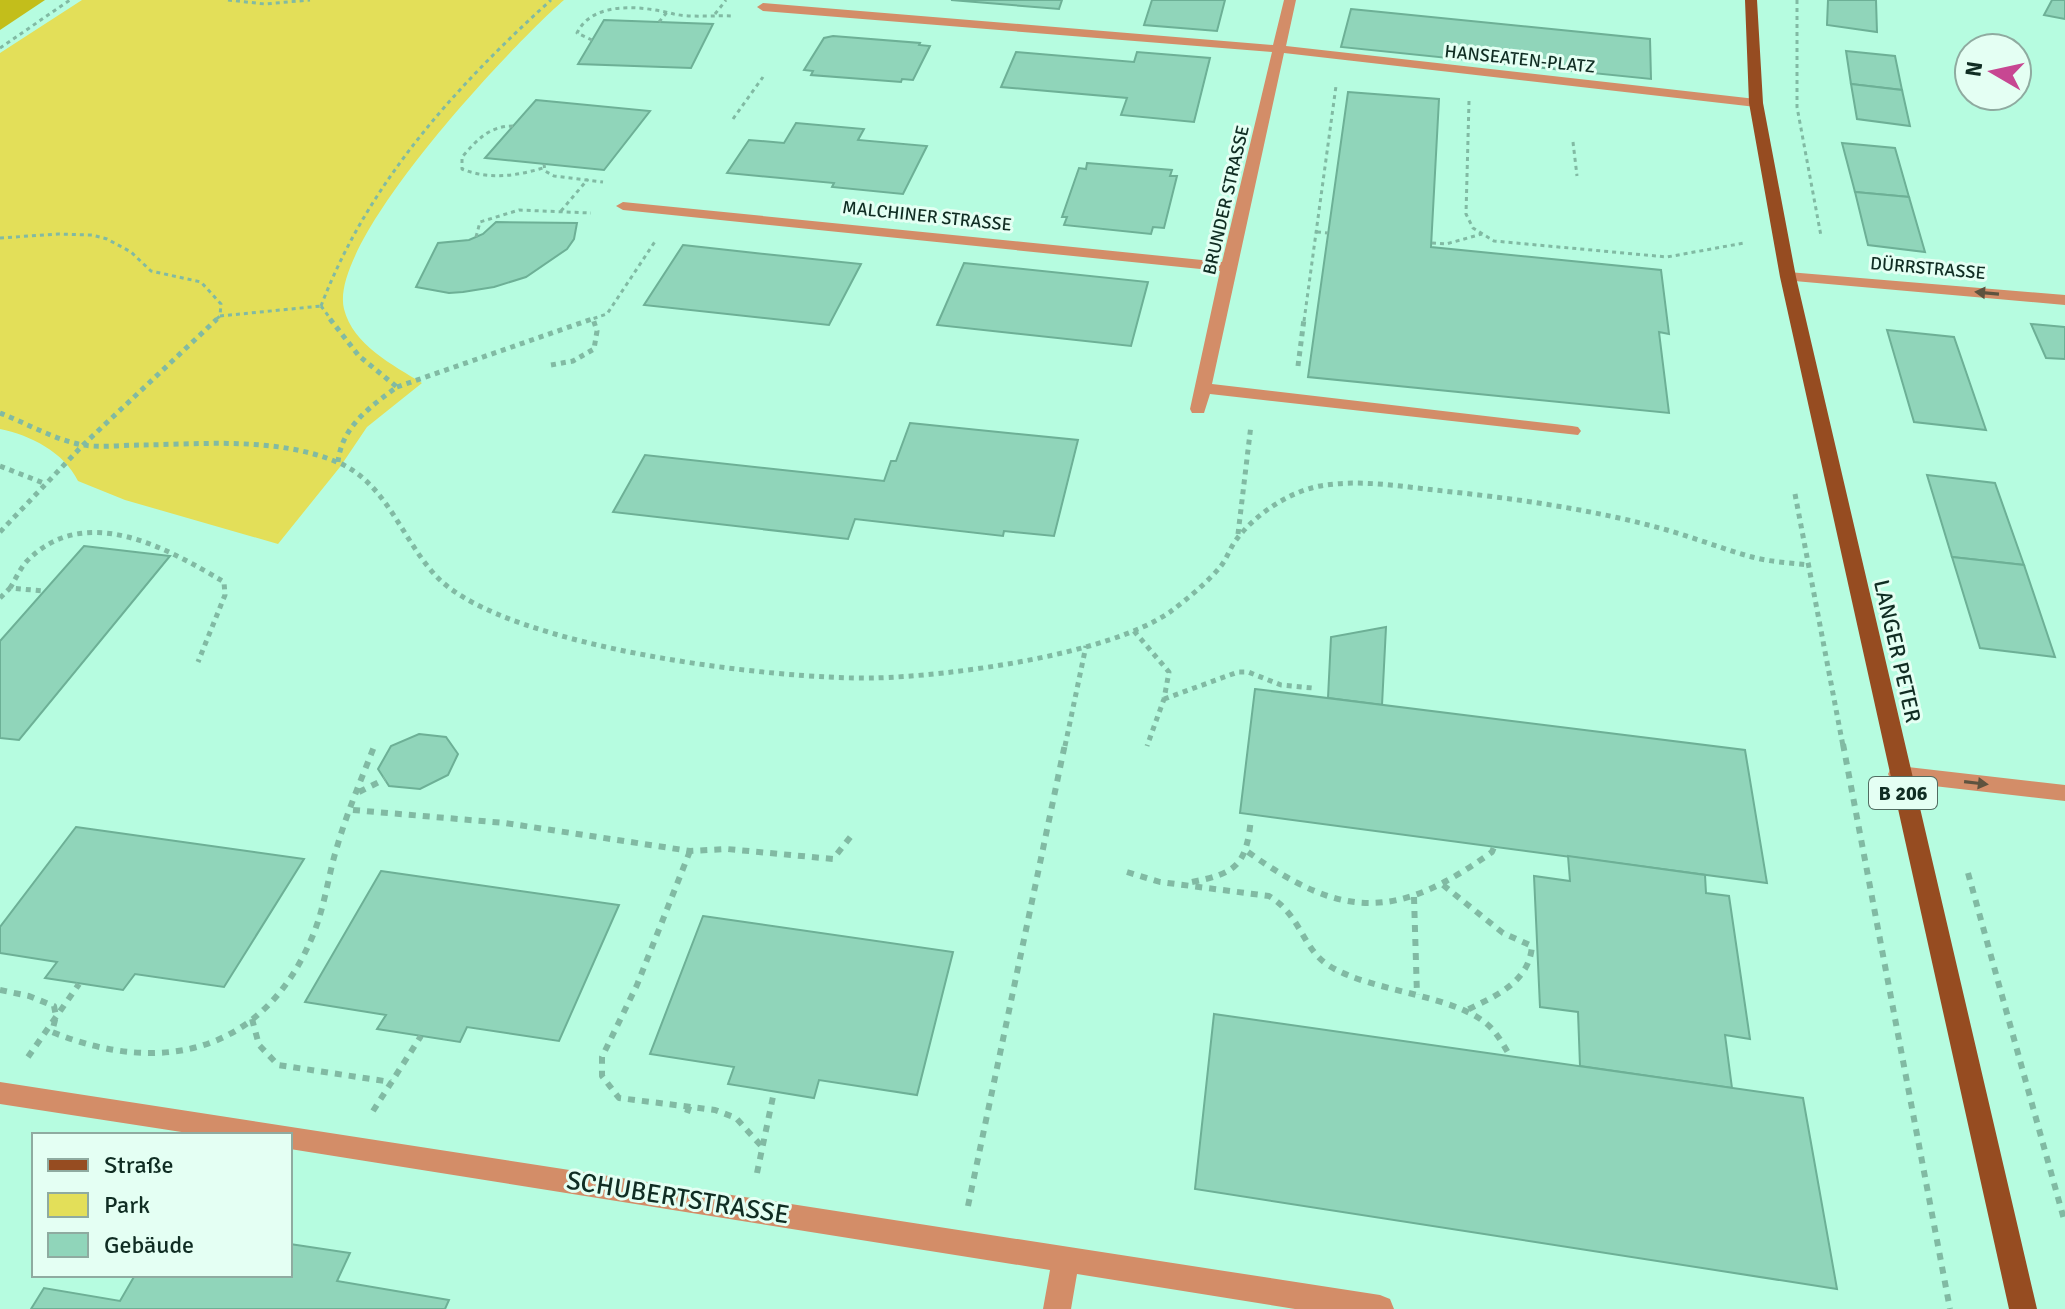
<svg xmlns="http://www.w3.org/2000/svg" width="2065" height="1309" font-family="Signika,sans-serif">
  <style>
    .green { fill: #e3df59 }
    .forest { fill: #c3be1b }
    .building { fill: #90d5ba; stroke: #6db096; stroke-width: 2 }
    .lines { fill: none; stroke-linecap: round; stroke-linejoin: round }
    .path-far2 { stroke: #81baa3; stroke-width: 3; stroke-dasharray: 4 4; stroke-linecap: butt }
    .path-far1 { stroke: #81baa3; stroke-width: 5; stroke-dasharray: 5 5; stroke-linecap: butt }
    .path { stroke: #81baa3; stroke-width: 6; stroke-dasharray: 7 7; stroke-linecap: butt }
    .minor { fill: #d38d68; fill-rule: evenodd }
    .major { fill: #964c21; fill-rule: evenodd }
    .oneway { fill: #5e533f }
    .labels { text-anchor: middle; stroke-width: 6; stroke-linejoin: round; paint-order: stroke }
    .far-street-label { font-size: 18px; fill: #102d23; stroke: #e4fff3 }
    .shield { fill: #e4fff3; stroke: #506c61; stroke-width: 2 }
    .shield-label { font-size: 20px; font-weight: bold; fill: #102d23 }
    .street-label { font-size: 22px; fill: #102d23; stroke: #e4fff3 }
    .near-street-label { font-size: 26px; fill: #102d23; stroke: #e4fff3 }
  </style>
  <rect width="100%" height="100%" fill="#b6fce0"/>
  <path class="green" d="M82 0H564C513 44 327 241 344 309 353 345 393 365 422 383L367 427 340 467 278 544 125 500 78 481C64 452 30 435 0 429V53Z"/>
  <polygon class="forest" points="0,0 45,0 0,30"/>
  <g class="building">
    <polygon points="951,0 1062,0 1059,9"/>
    <polygon points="1152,0 1225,0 1217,31 1144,25"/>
    <polygon points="1828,0 1876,0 1877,32 1827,25"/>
    <polygon points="2052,0 2065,0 2065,19 2044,15"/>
    <polygon points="1351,9 1650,39 1651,79 1341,47"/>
    <polygon points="604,20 659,22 713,24 691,68 578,64"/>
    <polygon points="833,36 920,43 919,45 930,46 913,80 902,79 901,82 811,75 813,71 804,70 824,38"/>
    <polygon points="1846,51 1895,56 1902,90 1851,84"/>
    <polygon points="1016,52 1134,62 1137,52 1210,58 1194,122 1121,115 1127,98 1001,87"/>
    <polygon points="1851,84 1902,90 1910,126 1857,119"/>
    <polygon points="1348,92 1439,99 1431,247 1661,270 1669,334 1659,332 1669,413 1308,377"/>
    <polygon points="536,100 650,111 604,170 485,158"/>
    <polygon points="796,123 864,129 858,140 927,146 903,194 832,187 834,183 727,173 749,140 784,143"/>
    <polygon points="1842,143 1895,148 1909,197 1855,192"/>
    <polygon points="1087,163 1172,170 1170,176 1177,176 1164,228 1153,227 1151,234 1064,225 1067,217 1062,217 1079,168 1086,169"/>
    <polygon points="1855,192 1909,197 1925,252 1868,245"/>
    <polygon points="496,222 577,223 574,239 567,249 526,277 494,287 463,292 449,293 416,287 438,243 469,240 483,234"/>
    <polygon points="683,245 755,253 861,264 829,325 644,305"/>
    <polygon points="964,263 1148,282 1131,346 937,325"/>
    <polygon points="2031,324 2065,327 2065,359 2046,358"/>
    <polygon points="1887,330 1954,337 1986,430 1914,422"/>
    <polygon points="910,423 1078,440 1054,536 1004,531 1003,536 855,519 848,539 613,512 645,455 884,481 891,461 896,461"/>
    <polygon points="1927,475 1995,483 2024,565 1952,557"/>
    <polygon points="84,546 170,556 19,740 0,738 0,641"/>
    <polygon points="1952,557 2024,565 2055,657 1980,648"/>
    <polygon points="1386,627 1382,705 1328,698 1331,637"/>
    <polygon points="1255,689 1745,750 1767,883 1240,813"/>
    <polygon points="419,734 446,737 458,754 448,775 420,789 389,786 378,769 391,746"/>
    <polygon points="76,827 304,859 224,987 135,974 123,990 45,978 57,962 0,953 0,927"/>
    <polygon points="1568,856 1705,875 1706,893 1729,896 1750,1039 1725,1035 1732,1088 1580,1066 1578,1012 1540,1007 1534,876 1570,881"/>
    <polygon points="381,871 619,905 559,1041 467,1027 460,1042 377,1029 386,1015 305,1002"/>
    <polygon points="703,916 953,952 917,1095 819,1080 814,1098 728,1084 734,1067 650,1054"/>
    <polygon points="1214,1014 1803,1098 1837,1289 1195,1189"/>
    <polygon points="290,1244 350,1253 337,1281 449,1300 445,1309 31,1309 44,1288 120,1301 135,1275 290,1275"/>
  </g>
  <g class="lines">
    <g class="path-far2">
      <polyline points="228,0 265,4 310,0"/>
      <polyline points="1797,0 1797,107 1821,236"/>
      <polyline points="715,14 726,0"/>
      <polyline points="659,22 668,11"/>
      <path d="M592 40 577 33C593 0 643 6 674 14 692 18 714 15 732 16"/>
      <polyline points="0,48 70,0"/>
      <polyline points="1469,101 1466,214 1473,228 1494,241 1667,257 1744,243"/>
      <polyline points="733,119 763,77"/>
      <path d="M513 126C489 126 477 140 462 157V169C489 180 516 176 543 168"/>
      <polyline points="1573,142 1577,176"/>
      <polyline points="544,164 545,171 554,176 603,182"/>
      <polyline points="561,211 588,179"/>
      <polyline points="1317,232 1328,233"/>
      <polyline points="476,237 480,222 519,210 591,213"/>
      <polyline points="0,238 58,234 92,235 107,239 131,252 151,271 201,282 221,304 220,316 214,321"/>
      <polyline points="1432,243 1446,244 1482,234"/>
      <path d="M321 306C368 183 455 87 551 0"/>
      <polyline points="321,306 332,321"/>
      <polyline points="220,316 321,306"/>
      <polyline points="586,321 607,314 656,240"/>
      <polyline points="1304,321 1336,86"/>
    </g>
    <g class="path-far1">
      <path d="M330 319 359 356 397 387C370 407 342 426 338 462"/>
      <polyline points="551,365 573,361 594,349 597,331 593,319"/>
      <polyline points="1298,366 1304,319"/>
      <polyline points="397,387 592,319"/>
      <path d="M0 413C26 423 55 440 83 445 101 448 123 445 142 445 205 444 277 437 337 462 388 483 402 542 439 579 510 648 774 680 874 678 951 676 1108 655 1170 612 1186 600 1208 582 1221 566 1227 558 1230 548 1236 540 1256 513 1293 489 1326 485 1361 480 1400 486 1434 490 1512 498 1592 509 1667 530 1695 538 1723 549 1752 557 1770 562 1791 563 1810 565"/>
      <polyline points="0,466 46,484"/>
      <polyline points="1795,494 1843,746"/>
      <polyline points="0,532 83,445 217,319"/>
      <polyline points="1238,534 1251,425"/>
      <path d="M10 588C15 580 20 569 26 562 84 501 167 548 224 582L225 595 198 662"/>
      <polyline points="0,598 10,588 44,591"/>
      <polyline points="1134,631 1169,672 1164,699 1147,746"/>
      <polyline points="1164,699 1238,672 1248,672 1281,685 1313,688"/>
      <polyline points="1065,746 1086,646"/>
    </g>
    <g class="path">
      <polyline points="1843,744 1950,1309"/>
      <polyline points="359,792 385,779"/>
      <polyline points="353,810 505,823 690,851 727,849 833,859 852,835"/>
      <polyline points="690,851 637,985 602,1057 602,1076 619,1098 715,1110 736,1118 764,1149"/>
      <path d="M1248 852C1343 920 1397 920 1492 852L1494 847"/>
      <path d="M1127 872 1160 882 1269 896C1301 915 1302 948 1328 965 1370 993 1462 994 1493 1030 1500 1038 1505 1048 1510 1056"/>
      <polyline points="1968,873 2065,1223"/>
      <path d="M1192 882C1237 873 1246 865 1251 819"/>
      <path d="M1443 885 1503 933 1532 946C1529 983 1495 996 1465 1011"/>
      <polyline points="1414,897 1417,995"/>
      <path d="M0 990 29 996 54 1006 56 1016 52 1032C163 1077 265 1052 313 935 325 906 328 876 337 847 347 812 362 778 375 744"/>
      <polyline points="252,1019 259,1045 278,1065 391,1082"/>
      <polyline points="28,1057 79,984"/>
      <polyline points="373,1111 421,1036"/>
      <polyline points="687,1113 690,1104"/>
      <polyline points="757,1173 774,1092"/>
      <polyline points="968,1206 1065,744"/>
    </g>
    <g class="minor">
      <polygon points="1284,0 1296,0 1286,46 1756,99 1763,103 1756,107 1284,53 1212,384 1572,426 1578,427 1581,431 1578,435 1210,394 1204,413 1192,413 1190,409 1220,271 623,210 616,206 623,202 1222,262 1272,52 763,11 757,7 763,3 1273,45"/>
      <polygon points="1788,272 2065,295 2065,305 1783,280 1783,274"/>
      <polygon points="1899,766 2065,785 2065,801 1899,782 1891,780 1888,774 1891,768"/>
      <polygon points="0,1082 1380,1295 1390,1299 1394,1309 1295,1309 1077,1274 1071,1309 1043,1309 1050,1270 290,1149 290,1135 201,1135 0,1104"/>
    </g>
    <polygon class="major" points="1745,0 1757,0 1763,103 1796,277 2037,1309 2009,1309 1780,277 1749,103"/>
  </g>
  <defs><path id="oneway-solid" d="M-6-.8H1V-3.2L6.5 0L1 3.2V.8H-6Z" transform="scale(2)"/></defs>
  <g class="oneway">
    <use href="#oneway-solid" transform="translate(1987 293) rotate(-175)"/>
    <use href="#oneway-solid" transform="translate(1976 783) rotate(7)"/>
  </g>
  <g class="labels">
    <g class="far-street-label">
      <text transform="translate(1520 59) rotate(6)" y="6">HANSEATEN-PLATZ</text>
      <text transform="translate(1226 200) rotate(-77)" y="6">BRUNDER STRASSE</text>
      <text transform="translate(927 216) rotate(6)" y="6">MALCHINER STRASSE</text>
      <text transform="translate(1928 268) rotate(5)" y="6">DÜRRSTRASSE</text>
    </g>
    <rect class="shield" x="1869" y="777" width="68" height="32" rx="6"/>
    <g class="shield-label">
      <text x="1903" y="800">B 206</text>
    </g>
    <g class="street-label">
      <text transform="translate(1898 651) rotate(77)" y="8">LANGER PETER</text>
    </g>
    <g class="near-street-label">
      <text transform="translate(678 1197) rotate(9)" y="9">SCHUBERTSTRASSE</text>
    </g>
  </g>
  <rect x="32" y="1133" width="260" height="144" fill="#e4fff3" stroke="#8faba0" stroke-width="2"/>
  <rect x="48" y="1159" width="40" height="12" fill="#964c21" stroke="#8faba0" stroke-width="2"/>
  <text x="104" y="1173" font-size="24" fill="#102d23">Straße</text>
  <rect x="48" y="1193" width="40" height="24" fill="#e3df59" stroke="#8faba0" stroke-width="2"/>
  <text x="104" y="1213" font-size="24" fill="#102d23">Park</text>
  <rect x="48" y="1233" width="40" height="24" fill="#90d5ba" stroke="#8faba0" stroke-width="2"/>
  <text x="104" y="1253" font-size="24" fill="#102d23">Gebäude</text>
  <g transform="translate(1993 72) rotate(279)"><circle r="38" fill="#e4fff3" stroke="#8faba0" stroke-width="2"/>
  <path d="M0-6L14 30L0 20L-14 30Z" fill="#c74792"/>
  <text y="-12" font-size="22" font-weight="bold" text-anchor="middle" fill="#102d23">N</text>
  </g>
</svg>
